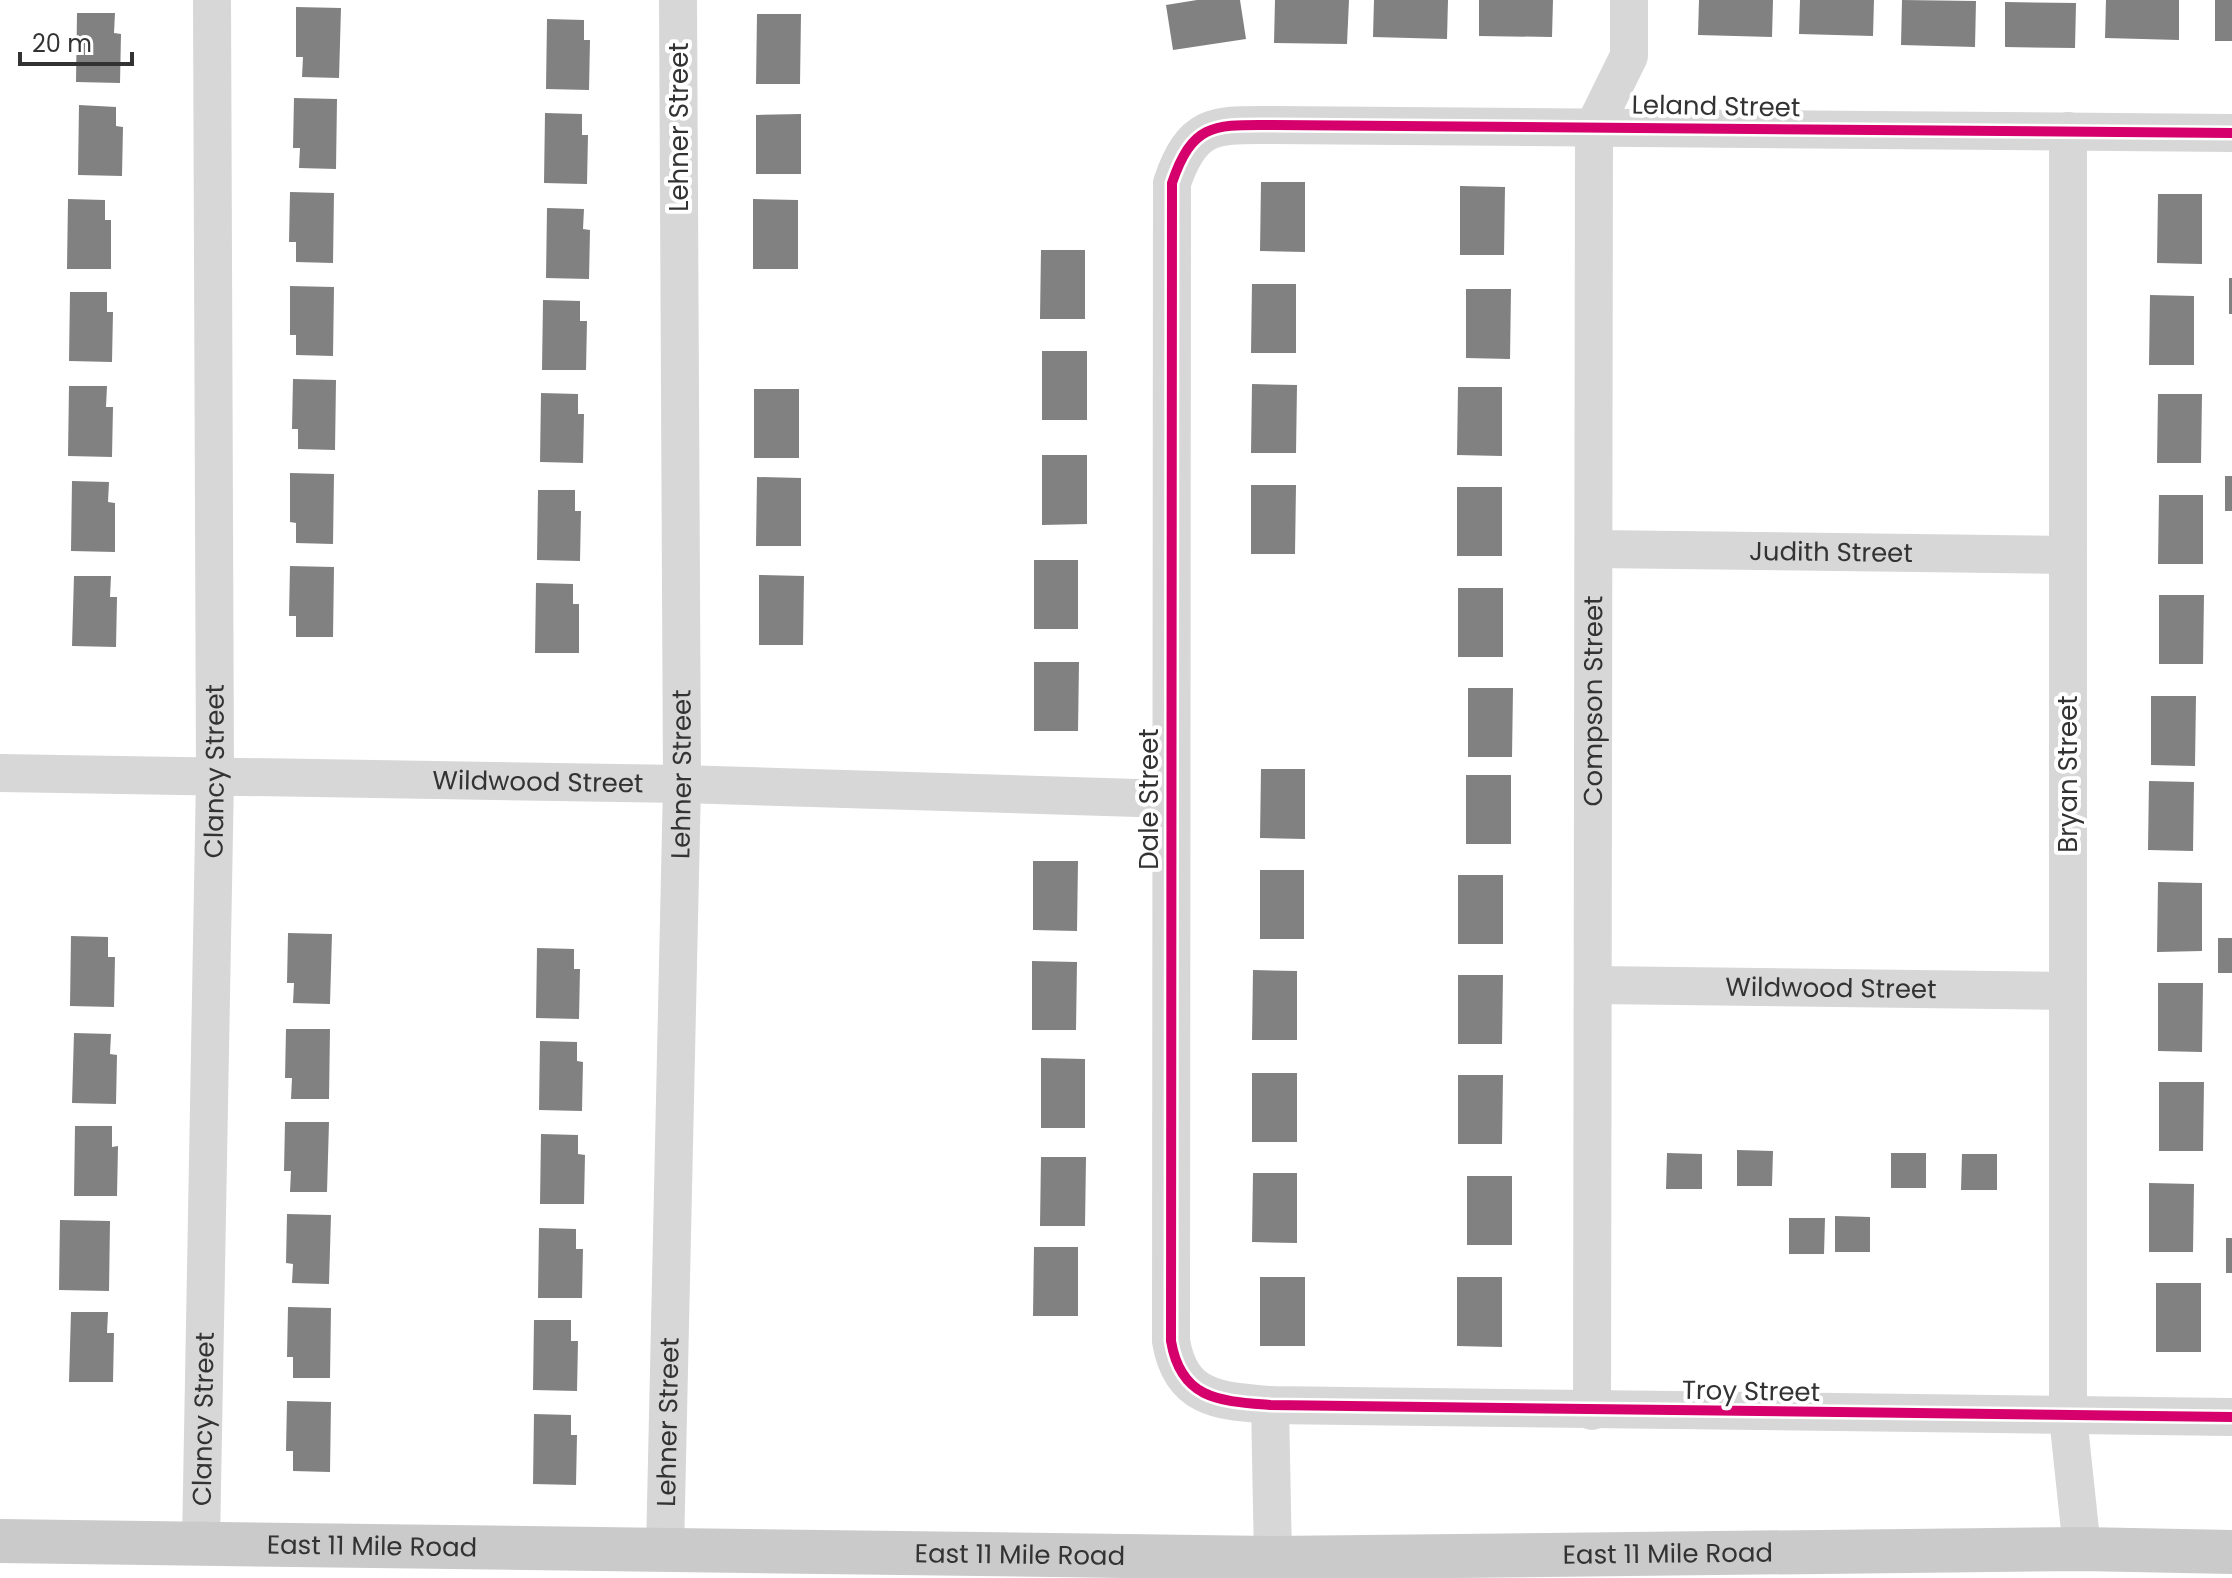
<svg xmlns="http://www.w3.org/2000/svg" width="2232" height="1578" font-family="Poppins,sans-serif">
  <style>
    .building { fill: #818181 }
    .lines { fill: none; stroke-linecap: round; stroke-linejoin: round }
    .minor { stroke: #d7d7d7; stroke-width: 38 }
    .major { stroke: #cacaca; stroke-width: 44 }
    .cycleway-casing { stroke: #fff; stroke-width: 15 }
    .cycleway { stroke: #d6006c; stroke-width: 10 }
    .labels { text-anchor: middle; stroke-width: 8; stroke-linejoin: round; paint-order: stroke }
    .street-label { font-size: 26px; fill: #333; stroke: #fff }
  </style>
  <rect width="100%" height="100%" fill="#fff"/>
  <g class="building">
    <polygon points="1197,0 1240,0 1246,39 1173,50 1166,5"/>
    <polygon points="1275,0 1349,0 1347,44 1274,43"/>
    <polygon points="1374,0 1448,0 1447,39 1373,37"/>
    <polygon points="1479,0 1553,0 1552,37 1479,36"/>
    <polygon points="1699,0 1773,0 1772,37 1698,35"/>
    <polygon points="1800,0 1874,0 1873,36 1799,34"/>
    <polygon points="1902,0 1976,1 1975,47 1901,45"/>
    <polygon points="2106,0 2179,0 2179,40 2105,38"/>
    <rect x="2215" y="0" width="17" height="41"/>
    <polygon points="2005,2 2076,3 2075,48 2005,47"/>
    <polygon points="296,7 341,8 339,78 302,77 303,57 296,57"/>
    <polygon points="77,13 115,13 114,33 121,34 120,83 76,82"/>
    <polygon points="757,14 801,14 800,84 756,84"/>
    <polygon points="547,19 584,20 584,40 590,40 589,90 546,89"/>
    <polygon points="294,98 337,99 336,169 299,168 300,148 293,148"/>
    <polygon points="79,105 116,107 116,126 123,127 122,176 78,175"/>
    <polygon points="545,113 582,114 582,135 588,135 587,184 544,183"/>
    <polygon points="801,114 801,174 756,174 756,115"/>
    <polygon points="1261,182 1305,182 1305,252 1260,251"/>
    <polygon points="1460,186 1505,187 1504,255 1460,255"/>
    <polygon points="290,192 334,193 333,263 296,262 296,242 289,242"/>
    <polygon points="2158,194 2202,194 2202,264 2157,263"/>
    <polygon points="68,199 105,200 105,220 111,220 111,269 67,269"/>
    <polygon points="753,199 798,200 798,269 753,269"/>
    <polygon points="547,208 584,209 583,229 590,230 589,279 546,278"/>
    <polygon points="1041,250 1085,250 1085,319 1040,319"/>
    <rect x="2229" y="278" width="3" height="36"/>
    <polygon points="1252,284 1296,284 1296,353 1251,353"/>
    <polygon points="290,286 334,287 333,356 296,355 296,335 290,335"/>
    <polygon points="1466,289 1511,289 1510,359 1466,358"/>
    <polygon points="70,292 107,292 107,312 113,312 112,362 69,361"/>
    <polygon points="2150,295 2194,296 2194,365 2149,365"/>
    <polygon points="543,300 580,301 580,321 587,321 586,370 542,370"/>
    <rect x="1042" y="351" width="45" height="69"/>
    <polygon points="293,379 336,380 335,450 298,449 298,429 292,429"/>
    <polygon points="1252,384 1297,385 1296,453 1251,453"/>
    <polygon points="69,386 107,386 106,407 113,407 112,457 68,456"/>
    <polygon points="1458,387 1502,387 1502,456 1457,455"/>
    <rect x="754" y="389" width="45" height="69"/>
    <polygon points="541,393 578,394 578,414 584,414 583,463 540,462"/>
    <polygon points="2158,394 2202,394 2201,463 2157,463"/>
    <polygon points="1042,455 1087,455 1087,524 1042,525"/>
    <polygon points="290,473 334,474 333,544 296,543 296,523 290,522"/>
    <rect x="2225" y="476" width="7" height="35"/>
    <polygon points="757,477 801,478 801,546 756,546"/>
    <polygon points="72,481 109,482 108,502 115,503 115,552 71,551"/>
    <polygon points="1251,485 1296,485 1295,554 1251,554"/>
    <rect x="1457" y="487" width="45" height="69"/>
    <polygon points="538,490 575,490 575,511 581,511 580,561 537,560"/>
    <polygon points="2159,495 2203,495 2203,564 2158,564"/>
    <rect x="1034" y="560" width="44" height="69"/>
    <polygon points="290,566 334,567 333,637 296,637 296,616 289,616"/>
    <polygon points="759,575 804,576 803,645 759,645"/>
    <polygon points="74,576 111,576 110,597 117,597 116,647 72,646"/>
    <polygon points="536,583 573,584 573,604 579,604 579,653 535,653"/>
    <rect x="1458" y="588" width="45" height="69"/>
    <polygon points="2159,595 2204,595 2203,664 2159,664"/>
    <polygon points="1034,662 1079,662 1078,731 1034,731"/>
    <polygon points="1468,688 1513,688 1512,757 1468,757"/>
    <polygon points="2151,696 2196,696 2195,766 2151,765"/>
    <polygon points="1261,769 1305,769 1305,839 1260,838"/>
    <rect x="1466" y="775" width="45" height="69"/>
    <polygon points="2149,781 2194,782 2193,851 2148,850"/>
    <polygon points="1033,861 1078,861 1077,931 1033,930"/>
    <rect x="1260" y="870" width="44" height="69"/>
    <rect x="1458" y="875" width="45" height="69"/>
    <polygon points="2158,882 2202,883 2202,951 2157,952"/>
    <polygon points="288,933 332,934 330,1004 293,1003 294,983 287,983"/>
    <polygon points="71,936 108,937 108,957 115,957 114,1007 70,1006"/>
    <rect x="2218" y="938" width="14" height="35"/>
    <polygon points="537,948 574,949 574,969 580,969 579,1019 536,1018"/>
    <polygon points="1032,961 1077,962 1076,1030 1032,1030"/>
    <polygon points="1253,970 1297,971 1297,1040 1252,1040"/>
    <polygon points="1458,975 1503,975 1502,1044 1458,1044"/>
    <polygon points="2158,983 2203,983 2202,1052 2158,1051"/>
    <polygon points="286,1029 330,1029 329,1099 291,1099 292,1078 285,1078"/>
    <polygon points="74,1033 111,1034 110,1054 117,1055 116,1104 72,1103"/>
    <polygon points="540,1041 577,1042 577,1061 583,1062 582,1111 539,1110"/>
    <polygon points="1041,1058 1085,1059 1085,1128 1041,1128"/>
    <rect x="1252" y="1073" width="45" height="69"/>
    <polygon points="1458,1075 1503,1075 1502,1144 1458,1144"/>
    <polygon points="2159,1082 2204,1082 2203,1151 2159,1151"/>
    <polygon points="285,1122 329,1122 327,1192 290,1192 291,1171 284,1171"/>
    <polygon points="75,1126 112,1126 112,1147 118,1146 117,1196 74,1196"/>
    <polygon points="541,1134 578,1135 578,1154 585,1155 584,1204 540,1204"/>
    <polygon points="1737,1150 1773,1151 1772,1186 1737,1186"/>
    <polygon points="1667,1153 1702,1154 1702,1189 1666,1189"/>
    <rect x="1891" y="1153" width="35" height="35"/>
    <polygon points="1962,1154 1997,1154 1997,1190 1961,1190"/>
    <polygon points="1041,1157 1086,1157 1085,1226 1040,1226"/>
    <polygon points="1253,1173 1297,1173 1297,1243 1252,1242"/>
    <rect x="1467" y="1176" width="45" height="69"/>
    <polygon points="2149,1183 2194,1184 2193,1252 2149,1252"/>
    <polygon points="287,1214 331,1215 329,1284 292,1283 293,1264 286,1263"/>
    <polygon points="1835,1216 1870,1217 1870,1252 1835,1252"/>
    <polygon points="1789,1218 1825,1218 1824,1254 1789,1254"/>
    <polygon points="60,1220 110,1221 109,1291 59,1290"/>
    <polygon points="539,1228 576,1229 576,1249 583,1249 582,1298 538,1298"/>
    <rect x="2226" y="1238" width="6" height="35"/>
    <polygon points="1034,1247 1078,1247 1078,1316 1033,1316"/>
    <rect x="1260" y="1277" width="45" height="69"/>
    <polygon points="1457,1277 1502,1277 1502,1347 1457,1346"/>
    <rect x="2156" y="1283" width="45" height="69"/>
    <polygon points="288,1307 331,1308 330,1378 293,1378 293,1357 287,1357"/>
    <polygon points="71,1312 108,1312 107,1333 114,1333 113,1382 69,1382"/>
    <polygon points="534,1320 571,1320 571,1341 578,1341 577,1391 533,1390"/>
    <polygon points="287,1401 331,1402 330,1472 293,1471 293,1451 286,1451"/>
    <polygon points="534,1414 571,1415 571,1435 577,1435 576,1485 533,1484"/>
  </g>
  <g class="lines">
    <g class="minor">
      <polyline points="2068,131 2068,1417 2082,1549"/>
      <path d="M2232 133 1274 125C1216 125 1193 121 1172 183L1171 1341C1181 1400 1220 1401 1270 1405L2232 1417"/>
      <path id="s1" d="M1595 549 2068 555"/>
      <path id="s2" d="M0 773 682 784 1170 799"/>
      <path id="s3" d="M1595 985 2068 991"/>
      <polyline points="1270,1405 1273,1558"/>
      <path id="s4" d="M1592 1411 1594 127 1629 56V0"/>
      <path id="s5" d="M201 1543 215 777 212 0"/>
      <path id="s6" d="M665 1550 682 784 678 0"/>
    </g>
    <path class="major" id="s7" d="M0 1541 1273 1558 2082 1549 2232 1552"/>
    <g class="cycleway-casing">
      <path id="cycleway" d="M2232 133 1274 125C1216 125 1193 121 1172 183L1171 1341C1181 1400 1220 1401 1270 1405L2232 1417"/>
    </g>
    <use href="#cycleway" class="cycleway"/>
  </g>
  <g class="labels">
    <g class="street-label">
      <text transform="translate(1716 106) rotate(1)" y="9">Leland Street</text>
      <text transform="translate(679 127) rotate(-90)" y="9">Lehner Street</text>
      <text dy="9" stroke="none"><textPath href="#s1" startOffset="236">Judith Street</textPath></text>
      <text dy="9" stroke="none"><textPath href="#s4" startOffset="710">Compson Street</textPath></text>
      <text dy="9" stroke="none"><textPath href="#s5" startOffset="772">Clancy Street</textPath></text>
      <text transform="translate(2068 774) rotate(-90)" y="9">Bryan Street</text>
      <text dy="9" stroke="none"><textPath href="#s6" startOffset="776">Lehner Street</textPath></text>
      <text dy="9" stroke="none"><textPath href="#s2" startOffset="538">Wildwood Street</textPath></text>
      <text transform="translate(1149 799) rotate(-90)" y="9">Dale Street</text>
      <text dy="9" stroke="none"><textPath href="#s3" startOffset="236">Wildwood Street</textPath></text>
      <text transform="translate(1751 1391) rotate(1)" y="9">Troy Street</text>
      <text dy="9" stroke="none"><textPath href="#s5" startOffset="124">Clancy Street</textPath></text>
      <text dy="9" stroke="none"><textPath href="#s6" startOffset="128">Lehner Street</textPath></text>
      <text dy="9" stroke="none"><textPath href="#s7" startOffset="372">East 11 Mile Road</textPath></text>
      <text dy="9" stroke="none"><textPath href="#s7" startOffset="1668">East 11 Mile Road</textPath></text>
      <text dy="9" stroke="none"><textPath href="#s7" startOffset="1020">East 11 Mile Road</textPath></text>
    </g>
  </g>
  <path d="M20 52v12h112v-12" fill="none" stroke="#333333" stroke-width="4"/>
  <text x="32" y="52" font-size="24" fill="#333333" stroke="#ffffff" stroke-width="6" paint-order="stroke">20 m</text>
</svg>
